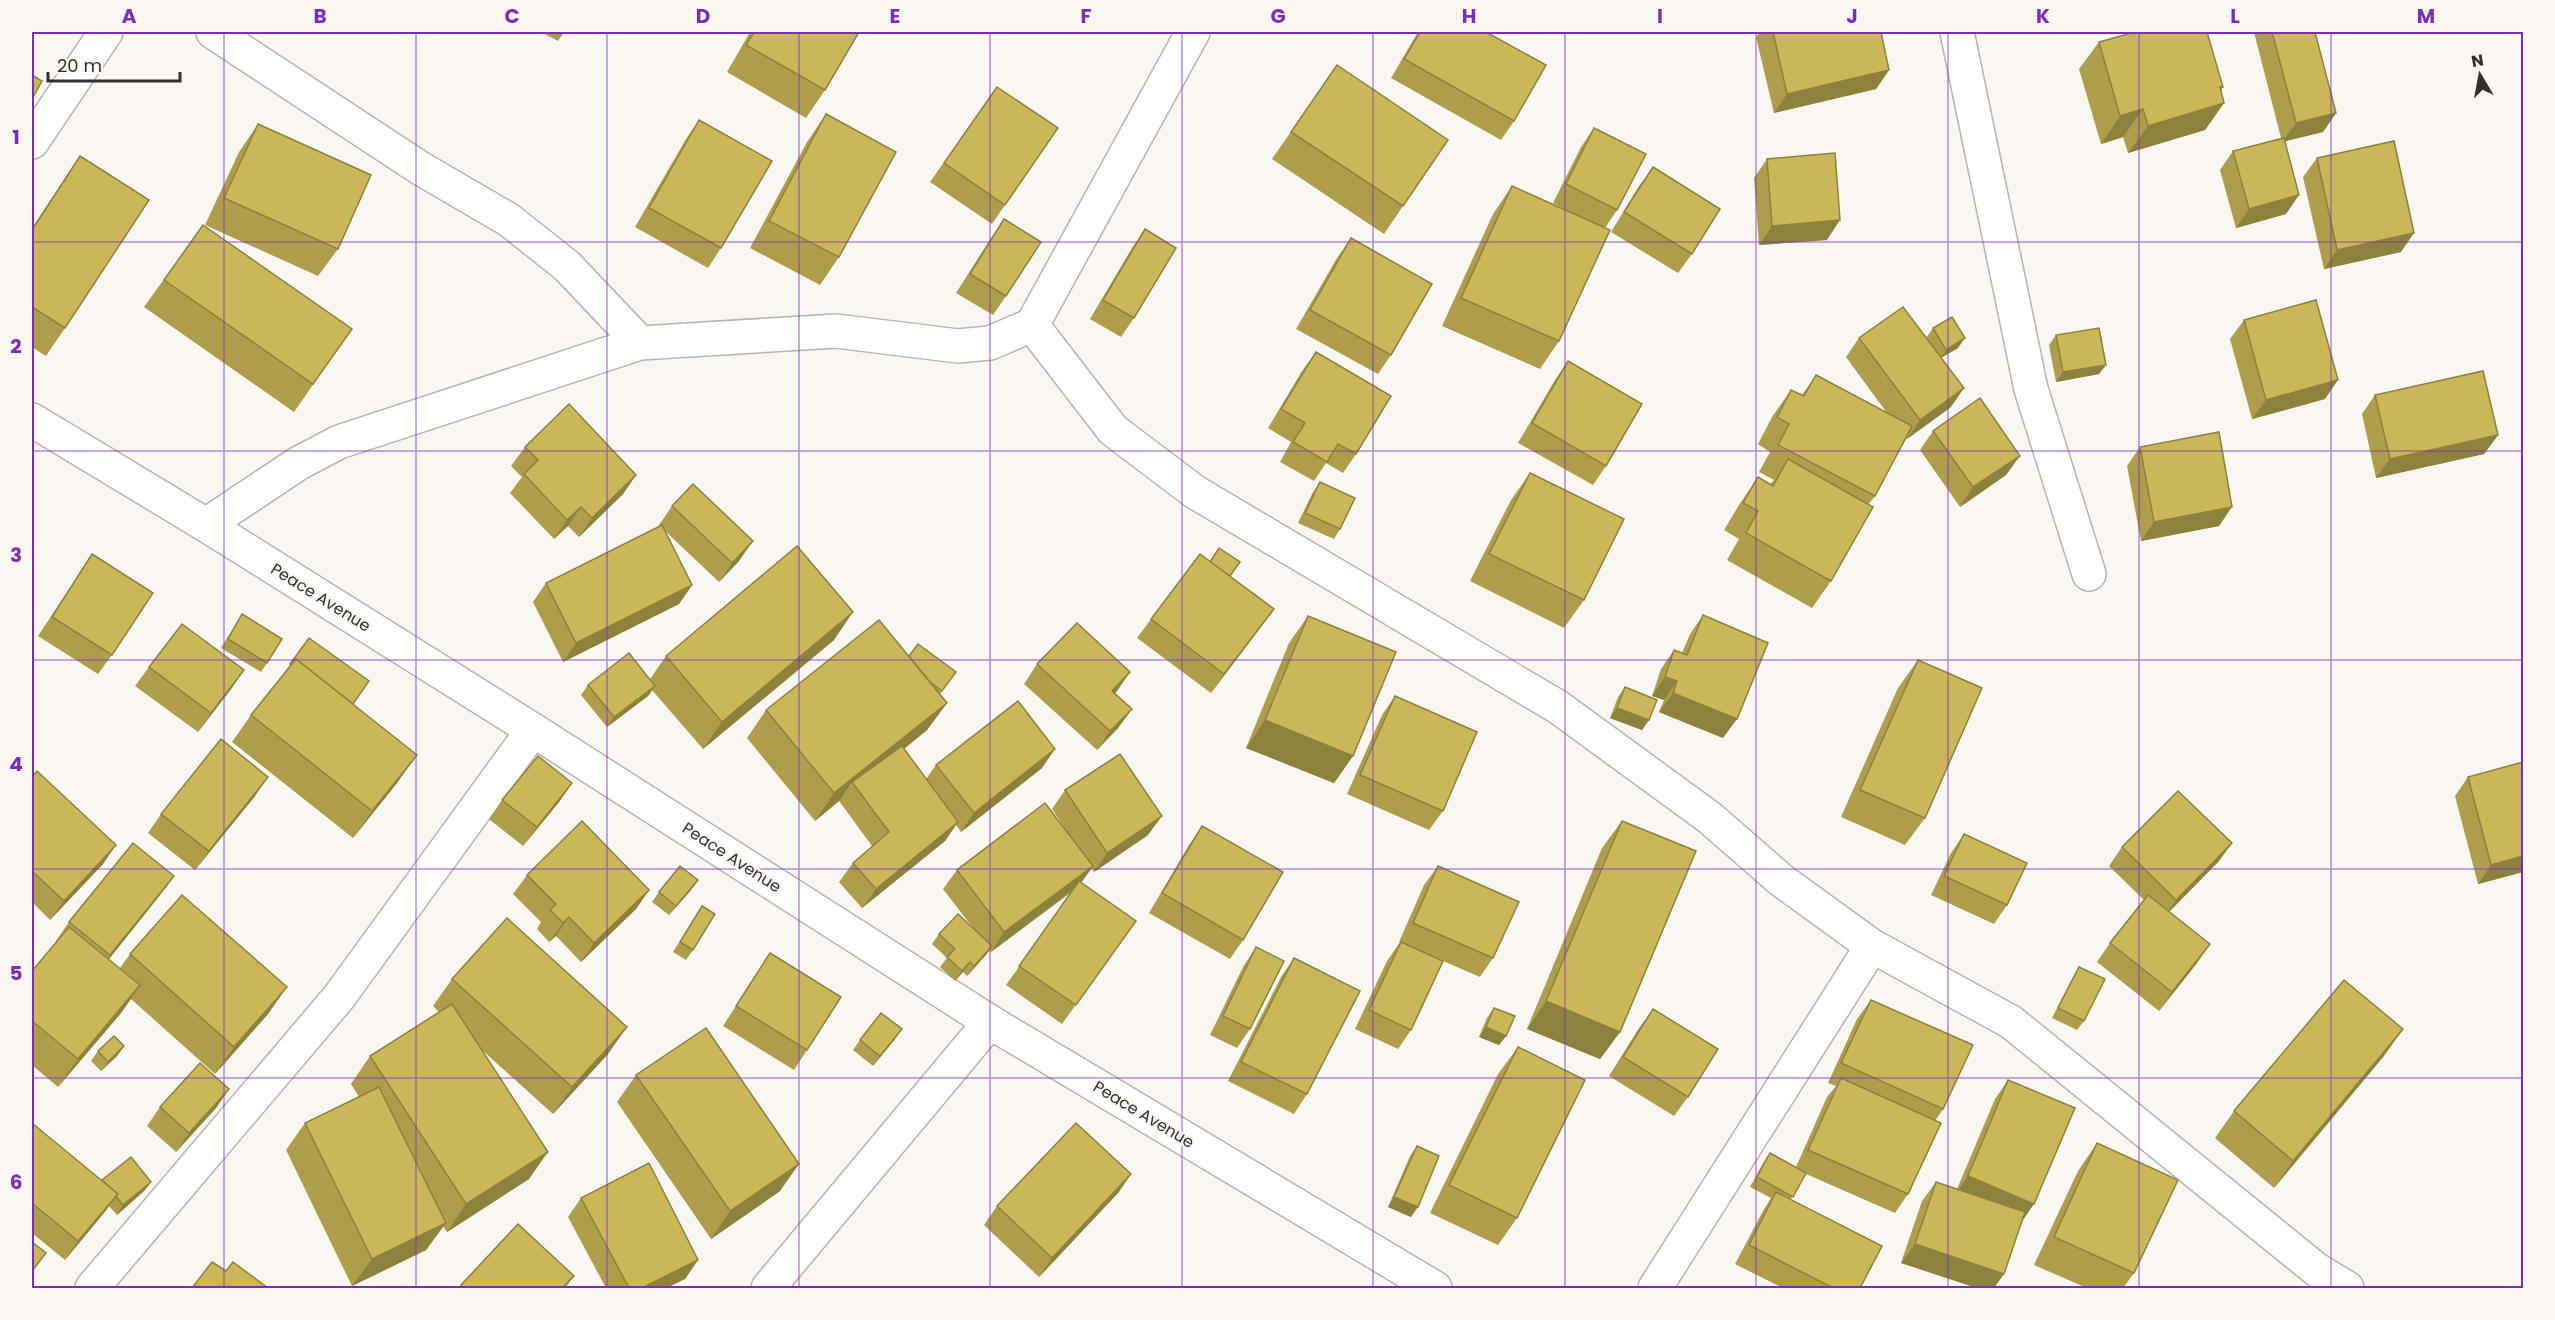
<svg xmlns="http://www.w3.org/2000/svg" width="2555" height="1320" font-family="Poppins,sans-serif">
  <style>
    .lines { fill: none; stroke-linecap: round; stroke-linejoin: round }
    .street-casing { stroke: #b7b4b0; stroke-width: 36 }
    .street { stroke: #fff; stroke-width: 33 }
    .wall { fill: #ae9e4c }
    .shaded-wall { fill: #8d813e }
    .building { fill: #cab858; stroke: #8d813e; stroke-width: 1.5 }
    .grid { fill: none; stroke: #7b2cbf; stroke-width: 1.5; stroke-opacity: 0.55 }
    .labels { text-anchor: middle; stroke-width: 5; stroke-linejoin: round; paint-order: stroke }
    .street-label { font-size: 16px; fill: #333130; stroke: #faf7f3 }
    .neatline { fill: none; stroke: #7b2cbf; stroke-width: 2 }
    .grid-label { font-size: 20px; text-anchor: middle; font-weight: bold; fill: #7b2cbf }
  </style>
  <rect width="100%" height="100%" fill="#faf7f3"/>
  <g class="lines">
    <g class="street-casing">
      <g id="street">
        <polyline points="213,32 420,168 509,220 567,266 640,343"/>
        <polyline points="1957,32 2031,389 2089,574"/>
        <polyline points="32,142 106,32"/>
        <polyline points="1032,325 1113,430 1195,492 1558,707 1710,818 1781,880 1872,946 2011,1022 2317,1270 2347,1288"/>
        <polyline points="32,420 206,525 533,730 990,1022 1435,1288"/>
        <polyline points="206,525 299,463 339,442 640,343 836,331 958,346 990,343 1032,325 1193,32"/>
        <polyline points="92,1288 339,997 533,730"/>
        <polyline points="768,1288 990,1022"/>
        <polyline points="1655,1288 1872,946"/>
      </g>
    </g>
    <use href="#street" class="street"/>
  </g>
  <g class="wall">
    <polygon points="541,32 564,32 558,41"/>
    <polygon points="750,32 859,32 825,90 806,118 727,72"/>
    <polygon points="1418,32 1486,32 1514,121 1501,140 1391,78"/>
    <polygon points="1760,32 1881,32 1889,70 1876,89 1774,113 1756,37"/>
    <polygon points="2254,32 2315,32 2336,113 2323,132 2285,141 2286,214 2236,228 2220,170 2233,151 2281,138"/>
    <polygon points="2099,42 2224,103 2205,130 2128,153 2123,137 2101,144 2079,69"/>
    <polygon points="1337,65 1403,206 1384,234 1272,159"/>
    <polygon points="997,87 1058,128 992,224 930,182"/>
    <polygon points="826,114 839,257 820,285 750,248 807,142"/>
    <polygon points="699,120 721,248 708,268 635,227 686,139"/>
    <polygon points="258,124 338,249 318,276 205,225 239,152"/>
    <polygon points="1594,128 1617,210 1605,228 1559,341 1540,369 1442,326 1493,214 1512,186 1574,214 1553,203 1581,147"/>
    <polygon points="80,156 65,328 46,356 32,347 32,228"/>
    <polygon points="2317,158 2401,252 2324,269 2303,177"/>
    <polygon points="1767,159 1827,240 1759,245 1754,178"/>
    <polygon points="1653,167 1692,254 1678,273 1611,232 1639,186"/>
    <polygon points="1004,219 1006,296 993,315 956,293 991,238"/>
    <polygon points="203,225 352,329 294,412 144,307"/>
    <polygon points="1145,229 1134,318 1121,337 1090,319 1132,248"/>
    <polygon points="1351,238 1391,355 1378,374 1296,329 1337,258"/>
    <polygon points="2244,320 2325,399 2252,419 2230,339"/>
    <polygon points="1933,328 1958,348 1941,358 1951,407 1907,439 1906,438 1875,496 1868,505 1831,581 1812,608 1727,560 1739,539 1724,530 1739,505 1758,477 1770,484 1774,480 1759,472 1770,452 1758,444 1772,417 1791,390 1802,395 1816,375 1887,413 1846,357 1859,338 1926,338"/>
    <polygon points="2056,335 2099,374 2056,382 2049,345"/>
    <polygon points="1316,352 1356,454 1343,473 1326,463 1314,481 1280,462 1291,442 1268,428 1302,371"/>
    <polygon points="1568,361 1606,466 1593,485 1518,443 1555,380"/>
    <polygon points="2375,395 2498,435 2484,454 2376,478 2362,414"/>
    <polygon points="1933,431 2006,475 1960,507 1920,450"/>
    <polygon points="525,447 636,475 623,494 579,537 568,526 554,539 510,493 522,477 511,466"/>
    <polygon points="2140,447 2219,526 2141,541 2127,466"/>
    <polygon points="1530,473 1584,600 1564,628 1470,581 1511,500"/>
    <polygon points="1320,482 1340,529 1334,539 1298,523 1313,492"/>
    <polygon points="672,506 739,561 719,582 664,530 692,585 679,604 563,662 533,602 546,583 660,526 659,525"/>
    <polygon points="92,554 112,655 98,674 38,636"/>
    <polygon points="1230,576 1260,628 1211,693 1137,638 1151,619"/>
    <polygon points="242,614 267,663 261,672 221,648"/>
    <polygon points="1703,615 1723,738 1659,712 1664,700 1652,696 1661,669 1674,650 1682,653 1690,634"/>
    <polygon points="1308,616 1353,756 1334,783 1246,748 1289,643"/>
    <polygon points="309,638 353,705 397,783 353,838 232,742 251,715 277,683"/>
    <polygon points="834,640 703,749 652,690 648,696 607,727 581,695 588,685 650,679 666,656"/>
    <polygon points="909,656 956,672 940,694 947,703 927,730 904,749 926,779 936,765 1042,768 961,832 956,825 945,841 862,908 839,882 853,863 872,846 839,801 815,821 747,738 766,710"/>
    <polygon points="1918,660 1925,818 1905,845 1841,817 1898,688"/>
    <polygon points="1037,664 1130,672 1115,693 1132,709 1118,728 1097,750 1024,684"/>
    <polygon points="149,667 244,670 231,689 198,732 135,686"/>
    <polygon points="1625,687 1649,720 1642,730 1610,718 1618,697"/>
    <polygon points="1395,696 1443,811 1429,830 1347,794 1382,715"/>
    <polygon points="2523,762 2523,872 2478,884 2455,796 2468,777"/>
    <polygon points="32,777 103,864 50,920 32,902"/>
    <polygon points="572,783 559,802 523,846 489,819 502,800"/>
    <polygon points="1065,790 1148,835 1094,872 1092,868 1081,883 1136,921 1062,1024 1006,985 1073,891 991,952 990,950 967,976 963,972 955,981 940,967 947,958 932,944 939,934 973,928 943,889 957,870 1070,836 1052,809"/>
    <polygon points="255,796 195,870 148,833 161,814"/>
    <polygon points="1622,821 1620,1032 1600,1059 1527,1029 1602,848"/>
    <polygon points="1202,826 1243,940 1230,959 1149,913 1189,845"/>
    <polygon points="1964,834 2007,905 1994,924 1931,895 1951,853"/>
    <polygon points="2232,843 2218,862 2169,912 2197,963 2159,1011 2097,962 2110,943 2144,900 2109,866 2122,847"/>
    <polygon points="1438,866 1493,958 1480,977 1443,961 1411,1030 1398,1049 1355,1029 1387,961 1400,942 1399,942 1424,885"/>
    <polygon points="527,875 649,890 636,909 581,962 556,936 549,942 537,929 541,922 513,894"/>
    <polygon points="174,876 160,895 109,959 120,968 130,954 268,1014 215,1074 131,999 121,1013 58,1087 32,1065 32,971 56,942 56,941 69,922"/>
    <polygon points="691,890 669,915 652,902 659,892"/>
    <polygon points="702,906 693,950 686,960 673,952"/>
    <polygon points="1256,947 1250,1029 1237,1048 1210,1035 1243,967"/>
    <polygon points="770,953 807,1050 794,1070 723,1026"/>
    <polygon points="1294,958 1307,1094 1294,1114 1228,1081 1281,977"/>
    <polygon points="2079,967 2084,1021 2077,1030 2052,1018 2073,977"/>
    <polygon points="452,979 608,1054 553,1114 483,1051 529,1179 447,1232 443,1226 426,1250 352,1286 286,1150 305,1123 359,1097 351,1084 370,1056 439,1012 433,1006"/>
    <polygon points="1871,1000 1943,1109 1935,1121 1908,1194 1895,1213 1806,1174 1791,1199 1860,1288 1783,1288 1735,1264 1763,1211 1771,1198 1750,1187 1763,1163 1770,1153 1796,1167 1827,1097 1836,1086 1828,1083 1857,1019"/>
    <polygon points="1494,1008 1506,1036 1499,1045 1479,1037 1487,1018"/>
    <polygon points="1653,1009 1688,1097 1674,1116 1609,1076 1639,1028"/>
    <polygon points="2403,1029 2383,1057 2274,1188 2215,1138 2234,1111"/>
    <polygon points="895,1039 873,1066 853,1050 860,1040"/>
    <polygon points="124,1046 117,1056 101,1071 91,1061 98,1051"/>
    <polygon points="1518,1047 1517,1218 1498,1245 1430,1213 1498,1074"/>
    <polygon points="636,1075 780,1191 711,1239 617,1102"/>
    <polygon points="2008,1080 2021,1223 1994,1288 1977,1288 1901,1263 1922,1201 1936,1182 1957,1189 1995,1099"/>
    <polygon points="229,1089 216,1108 176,1152 147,1126 160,1107"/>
    <polygon points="32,1123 101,1181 131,1157 151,1182 144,1191 117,1215 109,1206 65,1260 32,1233"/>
    <polygon points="2097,1143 2134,1273 2123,1288 2087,1288 2034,1265 2078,1171"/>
    <polygon points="1417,1146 1411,1217 1388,1207 1410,1156"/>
    <polygon points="1131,1174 1118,1193 1039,1277 984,1225 997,1206"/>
    <polygon points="581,1198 698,1260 685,1279 666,1288 606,1288 568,1217"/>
  </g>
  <g class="shaded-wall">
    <polygon points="1889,70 1876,89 1774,113 1787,94"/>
    <polygon points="2220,87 2223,87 2209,108 2224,103 2205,130 2128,153 2148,126"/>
    <polygon points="2143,109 2123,137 2101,144 2120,116"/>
    <polygon points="2336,113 2323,132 2282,142 2296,123"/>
    <polygon points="2299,195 2286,214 2236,228 2249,209"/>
    <polygon points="1840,220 1827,240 1759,245 1772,226"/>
    <polygon points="2414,233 2401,252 2324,269 2337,250"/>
    <polygon points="1965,338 1958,348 1939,359 1946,350"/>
    <polygon points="2106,365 2099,374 2056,382 2063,372"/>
    <polygon points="2338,380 2325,399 2252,419 2266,400"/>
    <polygon points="1964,388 1951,407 1907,439 1920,420"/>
    <polygon points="2498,435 2484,454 2376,478 2390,459"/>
    <polygon points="2020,456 2006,475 1960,507 1973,487"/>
    <polygon points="636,475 623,494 579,537 592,518"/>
    <polygon points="581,507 568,526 554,539 567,520"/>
    <polygon points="2232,507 2219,526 2141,541 2154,522"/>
    <polygon points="753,541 739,561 719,582 732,563"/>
    <polygon points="692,585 679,604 563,662 576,643"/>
    <polygon points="1274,609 1260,628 1211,693 1224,674"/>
    <polygon points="853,612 834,640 703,749 722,722"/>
    <polygon points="244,670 231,689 198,732 211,713"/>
    <polygon points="1130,672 1117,691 1099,710 1112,691"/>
    <polygon points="1665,677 1677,681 1664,700 1652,696"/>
    <polygon points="655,686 648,696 607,727 614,717"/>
    <polygon points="1673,693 1737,719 1723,738 1659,712"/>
    <polygon points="947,703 927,730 856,788 852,782 839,801 815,821 834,793"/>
    <polygon points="1617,708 1649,720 1642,730 1610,718"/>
    <polygon points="1132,709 1118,728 1097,750 1110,731"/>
    <polygon points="1265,720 1353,756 1334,783 1246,748"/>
    <polygon points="1055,749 1042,768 961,832 974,813"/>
    <polygon points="417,755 397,783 353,838 372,811"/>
    <polygon points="268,777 255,796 195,870 209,851"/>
    <polygon points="572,783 559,802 523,846 537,827"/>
    <polygon points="1162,816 1148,835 1094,872 1107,853"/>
    <polygon points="958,822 945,841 862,908 876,889"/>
    <polygon points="2232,843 2218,862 2162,919 2176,900"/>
    <polygon points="116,845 103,864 50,920 64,901"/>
    <polygon points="2523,856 2523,872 2478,884 2491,865"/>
    <polygon points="1093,866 1079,885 991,952 1004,932"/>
    <polygon points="174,876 160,895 97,974 110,955"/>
    <polygon points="698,880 691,890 669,915 676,906"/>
    <polygon points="649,890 636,909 581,962 594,943"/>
    <polygon points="569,917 556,936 549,942 563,923"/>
    <polygon points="2210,944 2197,963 2159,1011 2172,992"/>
    <polygon points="992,946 986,955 967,976 974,966"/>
    <polygon points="970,962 963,972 955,981 962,971"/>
    <polygon points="140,985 121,1013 58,1087 78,1059"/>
    <polygon points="287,987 268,1014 215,1074 234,1047"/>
    <polygon points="1546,1001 1620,1032 1600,1059 1527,1029"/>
    <polygon points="627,1027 608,1054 553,1114 572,1087"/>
    <polygon points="1486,1027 1506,1036 1499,1045 1479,1037"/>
    <polygon points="902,1029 895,1039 873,1066 880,1056"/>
    <polygon points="2403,1029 2383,1057 2274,1188 2293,1161"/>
    <polygon points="124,1046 117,1056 101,1071 108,1062"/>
    <polygon points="229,1089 216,1108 176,1152 189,1133"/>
    <polygon points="548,1152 529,1179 447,1232 466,1204"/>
    <polygon points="799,1164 780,1191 711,1239 730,1211"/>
    <polygon points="1131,1174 1118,1193 1039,1277 1052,1258"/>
    <polygon points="1968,1176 2034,1204 2021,1223 1955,1195"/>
    <polygon points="151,1182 144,1191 117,1215 123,1205"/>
    <polygon points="118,1194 104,1213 65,1260 78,1241"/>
    <polygon points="1394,1197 1418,1207 1411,1217 1388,1207"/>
    <polygon points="446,1223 426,1250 352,1286 372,1259"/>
    <polygon points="1915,1244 2004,1274 1994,1288 1977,1288 1901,1263"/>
    <polygon points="698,1260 685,1279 666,1288 642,1288"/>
    <polygon points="574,1276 565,1288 562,1288"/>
  </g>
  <g class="building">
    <polygon points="754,32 859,32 825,90 746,45"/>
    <polygon points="1420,32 1486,32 1546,65 1514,121 1404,59"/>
    <polygon points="1773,32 1881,32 1889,70 1787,94"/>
    <polygon points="2135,32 2207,32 2223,87 2220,87 2224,103 2148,126 2143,109 2120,116 2099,42"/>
    <polygon points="2272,32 2315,32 2336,113 2296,123"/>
    <polygon points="1337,65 1448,140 1403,206 1291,132"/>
    <polygon points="32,75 42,81 32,99"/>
    <polygon points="997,87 1058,128 1005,205 944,163"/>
    <polygon points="826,114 896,152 839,257 769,221"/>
    <polygon points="699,120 772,161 721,248 649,208"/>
    <polygon points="258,124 371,175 338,249 224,198"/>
    <polygon points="1594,128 1646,154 1617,210 1566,184"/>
    <polygon points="2284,138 2299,195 2249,209 2233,151"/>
    <polygon points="2394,141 2414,233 2337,250 2317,158"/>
    <polygon points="1835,153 1840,220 1772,226 1767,159"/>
    <polygon points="80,156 149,200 65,328 32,307 32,230"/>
    <polygon points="1653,167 1720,209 1692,254 1624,212"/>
    <polygon points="1512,186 1610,230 1559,341 1461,298"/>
    <polygon points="1004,219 1041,242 1006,296 970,274"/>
    <polygon points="203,225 352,329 313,384 164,280"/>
    <polygon points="1145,229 1176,248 1134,318 1103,300"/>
    <polygon points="1351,238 1432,284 1391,355 1310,310"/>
    <polygon points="2316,300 2338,380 2266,400 2244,320"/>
    <polygon points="1903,307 1964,388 1920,420 1859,338"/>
    <polygon points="1952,317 1965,338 1946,350 1933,328"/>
    <polygon points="2099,328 2106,365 2063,372 2056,335"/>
    <polygon points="1316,352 1391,396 1356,454 1338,444 1327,462 1293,442 1305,423 1281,409"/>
    <polygon points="1568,361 1642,404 1606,466 1532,423"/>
    <polygon points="2483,371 2498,435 2390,459 2375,395"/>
    <polygon points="1816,375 1912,426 1875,496 1778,445 1789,424 1777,417 1791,390 1804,396"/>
    <polygon points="1980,398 2020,456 1973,487 1933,431"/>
    <polygon points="569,404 636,475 592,518 581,507 567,520 524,474 538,460 525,447"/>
    <polygon points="2219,432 2232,507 2154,522 2140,447"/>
    <polygon points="1788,459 1873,507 1831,581 1746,533 1758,511 1743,503 1758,477 1773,486"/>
    <polygon points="1530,473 1624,519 1584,600 1489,554"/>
    <polygon points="1320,482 1355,498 1340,529 1305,513"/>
    <polygon points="693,484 753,541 732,563 672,506"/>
    <polygon points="662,525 692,585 576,643 546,583"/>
    <polygon points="797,546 853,612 722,722 666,656"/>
    <polygon points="1219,548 1240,562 1230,576 1210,562"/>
    <polygon points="92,554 153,593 112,655 52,617"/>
    <polygon points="1200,554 1274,609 1224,674 1151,619"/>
    <polygon points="242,614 282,639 267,663 228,639"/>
    <polygon points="1703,615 1768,643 1737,719 1673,693 1677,681 1665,677 1674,650 1687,655"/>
    <polygon points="1308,616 1396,652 1353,756 1265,720"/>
    <polygon points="879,620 947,703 834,793 766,710"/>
    <polygon points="1077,623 1130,672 1112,691 1132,709 1110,731 1037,664"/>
    <polygon points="182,624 244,670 211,713 149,667"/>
    <polygon points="309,638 369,681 353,704 296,659 291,665 290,664"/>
    <polygon points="918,644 956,672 942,691 930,682 909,656"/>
    <polygon points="629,653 655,686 614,717 588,685"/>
    <polygon points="296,659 417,755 372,811 251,715"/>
    <polygon points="1918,660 1982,688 1925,818 1860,790"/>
    <polygon points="1625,687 1657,700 1649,720 1617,708"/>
    <polygon points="1395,696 1477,732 1443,811 1360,775"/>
    <polygon points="1018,701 1055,749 974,813 936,765"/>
    <polygon points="221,739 268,777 209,851 161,814"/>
    <polygon points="902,746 958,822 876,889 853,863 889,832 852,782"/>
    <polygon points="1120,754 1162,816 1107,853 1065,790"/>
    <polygon points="538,756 572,783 537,827 502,800"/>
    <polygon points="2523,762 2523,856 2491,865 2468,777"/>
    <polygon points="37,771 116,845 64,901 32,871 32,777"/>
    <polygon points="2178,791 2232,843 2176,900 2122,847"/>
    <polygon points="1045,803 1093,866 1004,932 957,870"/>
    <polygon points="582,821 649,890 594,943 569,917 563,923 550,910 556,904 527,875"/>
    <polygon points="1622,821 1696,851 1620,1032 1546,1001"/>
    <polygon points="1202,826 1283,872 1243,940 1162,893"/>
    <polygon points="1964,834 2027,863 2007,905 1944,876"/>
    <polygon points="133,843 174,876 110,955 69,922"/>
    <polygon points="680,866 698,880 676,906 659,892"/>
    <polygon points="1438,866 1519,902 1493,958 1413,923"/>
    <polygon points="1079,881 1136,921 1076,1005 1019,966"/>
    <polygon points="182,895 287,987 234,1047 130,954"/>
    <polygon points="2148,895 2210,944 2172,992 2110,943"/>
    <polygon points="702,906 715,914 693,950 680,942"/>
    <polygon points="958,914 992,946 974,966 970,962 962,971 947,957 955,949 939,934"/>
    <polygon points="507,918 627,1027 572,1087 452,979"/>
    <polygon points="69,927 140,985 78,1059 32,1021 32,971"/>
    <polygon points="1401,942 1443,961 1411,1030 1369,1010"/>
    <polygon points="1256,947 1284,961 1250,1029 1223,1016"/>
    <polygon points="770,953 841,997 807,1050 736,1006"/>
    <polygon points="1294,958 1360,991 1307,1094 1241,1062"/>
    <polygon points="2079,967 2105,979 2084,1021 2058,1008"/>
    <polygon points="2344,980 2403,1029 2293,1161 2234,1111"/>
    <polygon points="1871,1000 1973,1045 1943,1109 1841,1063"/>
    <polygon points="452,1004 548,1152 466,1204 370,1056"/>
    <polygon points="1494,1008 1515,1016 1506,1036 1486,1027"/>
    <polygon points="1653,1009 1718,1049 1688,1097 1623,1057"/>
    <polygon points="881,1013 902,1029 880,1056 860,1040"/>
    <polygon points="706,1028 799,1164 730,1211 636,1075"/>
    <polygon points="114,1036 124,1046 108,1062 98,1051"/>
    <polygon points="1518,1047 1585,1080 1517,1218 1449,1185"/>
    <polygon points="200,1063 229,1089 189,1133 160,1107"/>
    <polygon points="1841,1078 1941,1123 1908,1194 1808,1150"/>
    <polygon points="2008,1080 2075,1108 2034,1204 1968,1176"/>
    <polygon points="379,1087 446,1223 372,1259 305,1123"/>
    <polygon points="32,1123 118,1194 78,1241 32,1203"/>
    <polygon points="1076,1123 1131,1174 1052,1258 997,1206"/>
    <polygon points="2097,1143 2178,1180 2134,1273 2054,1237"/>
    <polygon points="1417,1146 1439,1156 1418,1207 1394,1197"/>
    <polygon points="1770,1153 1806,1173 1793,1197 1757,1177"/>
    <polygon points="131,1157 151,1182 123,1205 116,1196 118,1194 102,1180"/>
    <polygon points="649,1163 698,1260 642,1288 629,1288 581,1198"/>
    <polygon points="1936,1182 2025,1212 2004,1274 1915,1244"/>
    <polygon points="1776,1192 1882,1246 1860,1288 1833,1288 1749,1245"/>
    <polygon points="518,1224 574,1276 562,1288 464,1288 461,1285"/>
    <polygon points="32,1242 46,1253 32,1271"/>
    <polygon points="212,1262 226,1271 233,1262 268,1288 192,1288"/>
  </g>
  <path class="grid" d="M224 32V1288M416 32V1288M607 32V1288M799 32V1288M990 32V1288M1182 32V1288M1373 32V1288M1565 32V1288M1756 32V1288M1948 32V1288M2139 32V1288M2331 32V1288M32 242H2524M32 451H2524M32 660H2524M32 869H2524M32 1078H2524"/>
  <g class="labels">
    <g class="street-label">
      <text transform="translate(321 597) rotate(32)" y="6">Peace Avenue</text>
      <text transform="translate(732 857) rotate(33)" y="6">Peace Avenue</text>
      <text transform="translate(1144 1114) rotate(31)" y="6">Peace Avenue</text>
    </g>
  </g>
  <rect width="2555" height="1320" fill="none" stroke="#faf7f3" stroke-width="66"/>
  <g transform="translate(2480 75) rotate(350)" stroke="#faf7f3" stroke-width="4.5" paint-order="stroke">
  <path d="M0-4.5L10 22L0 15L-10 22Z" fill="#333130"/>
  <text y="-9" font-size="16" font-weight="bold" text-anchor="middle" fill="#333130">N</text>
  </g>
  <path d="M48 72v9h132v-9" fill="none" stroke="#333130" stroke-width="3"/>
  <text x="57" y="72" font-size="18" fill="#333130" stroke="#faf7f3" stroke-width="4.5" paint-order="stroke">20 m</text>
  <rect x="33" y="33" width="2489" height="1254" class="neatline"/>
  <g class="grid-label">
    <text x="129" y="23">A</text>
    <text x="320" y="23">B</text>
    <text x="512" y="23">C</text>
    <text x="703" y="23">D</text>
    <text x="895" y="23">E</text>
    <text x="1086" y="23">F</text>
    <text x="1278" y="23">G</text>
    <text x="1469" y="23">H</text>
    <text x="1660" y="23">I</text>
    <text x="1852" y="23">J</text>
    <text x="2043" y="23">K</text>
    <text x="2235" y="23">L</text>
    <text x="2426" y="23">M</text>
    <text x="16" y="144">1</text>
    <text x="16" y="353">2</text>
    <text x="16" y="562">3</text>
    <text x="16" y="771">4</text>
    <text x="16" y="980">5</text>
    <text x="16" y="1189">6</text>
  </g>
</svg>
